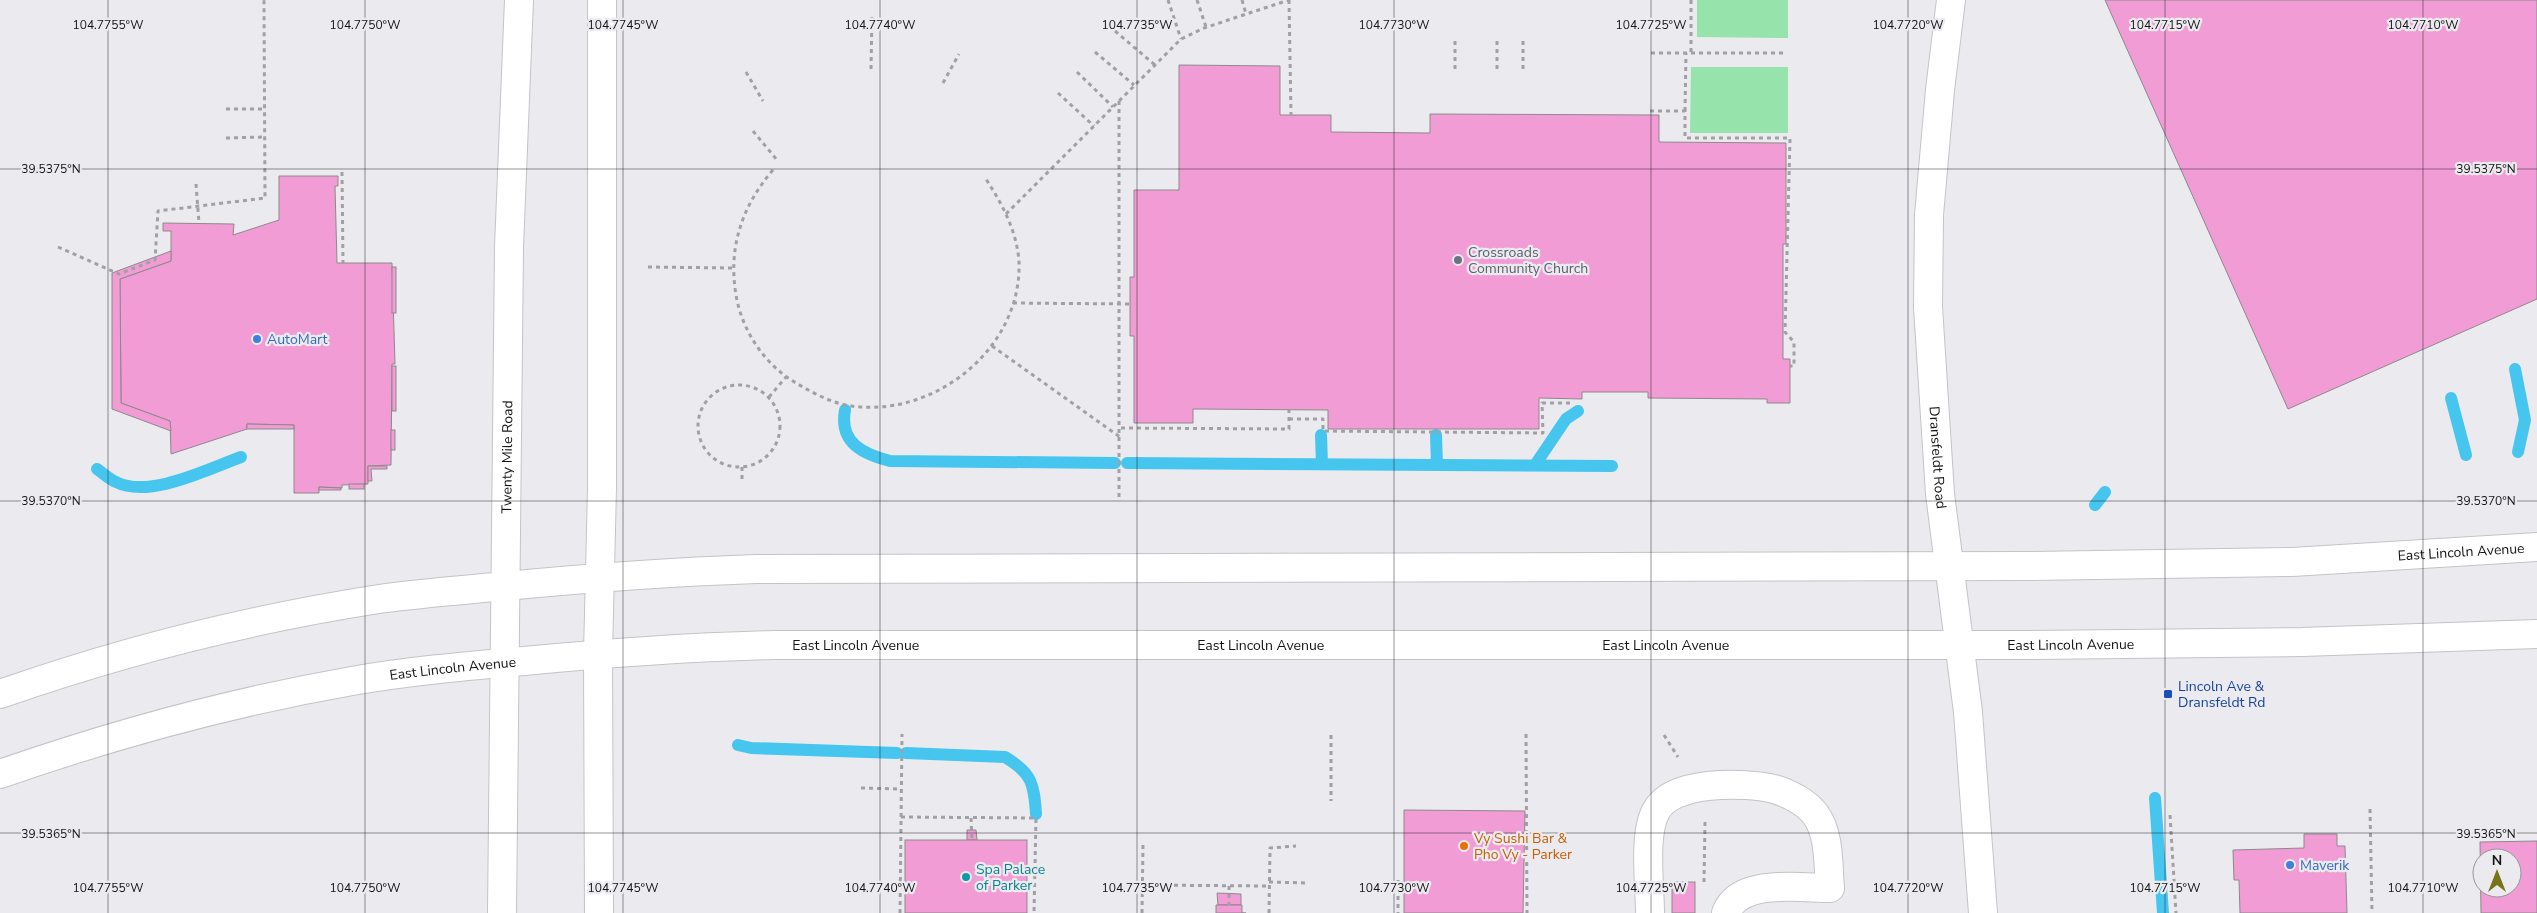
<svg xmlns="http://www.w3.org/2000/svg" width="2537" height="913" font-family="'Nunito Sans',sans-serif">
  <style>
    .green { fill: #96e4ab }
    .lines { fill: none; stroke-linecap: round; stroke-linejoin: round }
    .stream { stroke: #46c6ef; stroke-width: 12 }
    .building { fill: #f19cd5; stroke: #8c898b; fill-rule: evenodd }
    .minor-casing { stroke: #c3c4c7; stroke-width: 30 }
    .major-casing { stroke: #c3c4c7; stroke-width: 30 }
    .path { stroke: #a1a1a5; stroke-width: 3; stroke-dasharray: 4 4; stroke-linecap: butt }
    .minor { stroke: #fff; stroke-width: 28 }
    .major { stroke: #fff; stroke-width: 28 }
    .ticks { fill: none; stroke: #141416; stroke-width: 1; stroke-opacity: 0.45 }
    .worship-dot { fill: #6b7280; stroke: #ebebef; stroke-width: 2 }
    .shop-dot { fill: #3f7fe0; stroke: #ebebef; stroke-width: 2 }
    .transit-dot { fill: #1a4fb4; stroke: #ebebef; stroke-width: 2 }
    .food-dot { fill: #e8710a; stroke: #ebebef; stroke-width: 2 }
    .culture-dot { fill: #0f9aa8; stroke: #ebebef; stroke-width: 2 }
    .labels { text-anchor: middle; stroke-width: 4.5; stroke-linejoin: round; paint-order: stroke }
    .worship-label { font-size: 14px; fill: #5b616d; stroke: #ebebef; text-anchor: start }
    .shop-label { font-size: 14px; fill: #366cbe; stroke: #ebebef; text-anchor: start }
    .street-label { font-size: 14px; fill: #141416; stroke: #ebebef }
    .transit-label { font-size: 14px; fill: #164399; stroke: #ebebef; text-anchor: start }
    .food-label { font-size: 14px; fill: #c56008; stroke: #ebebef; text-anchor: start }
    .culture-label { font-size: 14px; fill: #0d838f; stroke: #ebebef; text-anchor: start }
    .ticks-label { font-size: 12px; text-anchor: middle; fill: #141416; stroke: #ebebef; stroke-width: 4.5; stroke-linejoin: round; paint-order: stroke }
  </style>
  <rect width="100%" height="100%" fill="#ebebef"/>
  <g class="green">
    <polygon points="1697,0 1788,0 1788,38 1697,37"/>
    <polygon points="1691,67 1788,67 1788,133 1690,133"/>
  </g>
  <g class="lines">
    <g class="stream">
      <polyline points="2515,369 2525,420 2518,452"/>
      <polyline points="2451,398 2466,455"/>
      <path d="M845 410C839 443 863 454 890 461L1115 463"/>
      <polyline points="1321,435 1322,464"/>
      <polyline points="1436,435 1437,465"/>
      <polyline points="1127,463 1612,466"/>
      <polyline points="1535,465 1566,419 1578,411"/>
      <path d="M97 469C103 473 109 479 116 482 149 499 208 469 241 457"/>
      <polyline points="2095,505 2105,492"/>
      <polyline points="738,745 751,748 897,753"/>
      <path d="M906 753 1005 757C1032 773 1034 784 1036 814"/>
      <polyline points="2155,798 2163,913"/>
    </g>
  </g>
  <g class="building">
    <polygon points="2105,0 2537,0 2537,299 2288,409"/>
    <polygon points="1179,65 1280,66 1280,115 1331,115 1331,132 1430,133 1430,114 1659,115 1659,142 1786,143 1786,244 1783,244 1783,359 1790,359 1790,403 1767,403 1767,399 1648,398 1648,392 1582,392 1582,399 1539,398 1539,429 1328,429 1328,410 1193,409 1193,423 1134,423 1134,336 1130,336 1130,277 1134,277 1134,190 1179,190"/>
    <polygon points="279,176 338,176 338,186 335,186 337,263 392,263 395,364 392,364 391,465 368,466 368,484 342,485 342,488 319,487 319,493 294,493 294,425 247,424 247,429 171,454 170,421 121,403 120,279 171,261 171,231 163,231 163,223 234,224 233,235 279,220"/>
    <polygon points="171,251 171,261 120,279 121,403 170,421 171,431 112,409 112,273"/>
    <rect x="392" y="267" width="4" height="46"/>
    <rect x="392" y="366" width="4" height="45"/>
    <polygon points="247,424 294,425 294,429 247,429"/>
    <rect x="391" y="430" width="4" height="20"/>
    <polygon points="368,466 387,466 387,469 371,469 372,481 368,481"/>
    <rect x="349" y="484" width="15" height="5"/>
    <polygon points="319,487 341,488 341,490 319,490"/>
    <polygon points="1404,810 1525,811 1523,913 1404,913"/>
    <polygon points="967,830 976,830 977,840 967,840"/>
    <polygon points="2304,834 2337,834 2337,846 2345,846 2347,913 2240,913 2239,880 2234,880 2233,850 2304,848"/>
    <rect x="905" y="840" width="122" height="73"/>
    <path d="M2537 841V913H2481L2480 842ZM2482 858H2512V888H2482Z"/>
    <rect x="1672" y="882" width="23" height="31"/>
    <polygon points="1217,893 1241,894 1241,905 1218,905"/>
    <polygon points="1216,905 1242,905 1242,913 1246,913 1216,913"/>
  </g>
  <g class="lines">
    <g class="minor-casing">
      <g id="minor">
        <path id="s1" d="M1951 0 1940 90 1929 215 1928 307 1940 494 1968 712 1983 913"/>
        <path d="M1650 913C1650 886 1643 834 1656 811 1672 780 1745 782 1774 789 1788 793 1806 802 1815 814 1830 833 1828 866 1830 888 1799 888 1739 878 1726 913"/>
      </g>
    </g>
    <g class="major-casing">
      <g id="major">
        <path id="s2" d="M0 694C123 651 250 619 379 599 421 593 463 590 506 586 589 578 672 572 756 569L2029 566 2292 562 2537 547"/>
        <path id="s3" d="M0 774C115 734 232 702 352 681 409 671 467 666 524 661 607 653 690 647 773 645H2025L2302 642 2537 634"/>
        <path id="s4" d="M502 913 509 247 519 0"/>
        <polyline points="599,913 598,654 602,488 602,0"/>
      </g>
    </g>
    <g class="path">
      <polyline points="1168,0 1181,39"/>
      <polyline points="1197,0 1206,27"/>
      <polyline points="1242,0 1246,14"/>
      <polyline points="1289,0 1291,115"/>
      <polyline points="1691,0 1691,53"/>
      <polyline points="1115,31 1155,65"/>
      <polyline points="1455,41 1455,69"/>
      <polyline points="1497,41 1497,70"/>
      <polyline points="1523,41 1523,70"/>
      <polyline points="1095,52 1134,85"/>
      <polyline points="1651,53 1783,53"/>
      <polyline points="871,69 872,14"/>
      <polyline points="746,72 763,101"/>
      <polyline points="1077,72 1113,107"/>
      <polyline points="943,83 959,54"/>
      <polyline points="1058,93 1094,126"/>
      <polyline points="1119,101 1119,500"/>
      <polyline points="226,109 264,109"/>
      <polyline points="1650,111 1685,111 1685,138 1790,138 1785,332 1794,342 1794,366 1790,366"/>
      <polyline points="1685,111 1686,53"/>
      <polyline points="753,131 777,160"/>
      <polyline points="226,138 264,137"/>
      <path d="M773 170C742 206 728 247 736 295 742 331 765 365 796 383 813 393 831 403 851 406 935 418 1022 348 1019 262 1017 231 1002 204 986 179"/>
      <polyline points="342,172 343,263"/>
      <polyline points="196,184 199,223"/>
      <polyline points="1006,214 1181,39 1204,28 1289,0"/>
      <polyline points="58,247 119,274 155,260 158,211 265,198 264,0"/>
      <polyline points="648,267 733,268"/>
      <polyline points="1013,303 1130,304"/>
      <polyline points="992,346 1120,437"/>
      <circle cx="739" cy="426" r="41"/>
      <polyline points="769,397 786,377"/>
      <polyline points="1289,419 1323,419 1323,431 1543,433 1542,403 1571,403"/>
      <polyline points="1121,428 1289,429 1289,410"/>
      <polyline points="742,467 742,481"/>
      <polyline points="1526,734 1527,913"/>
      <polyline points="1331,735 1331,801"/>
      <polyline points="1664,735 1678,757"/>
      <polyline points="861,788 901,789"/>
      <polyline points="2370,809 2372,913"/>
      <polyline points="2170,815 2176,913"/>
      <polyline points="901,817 1036,818 1034,913"/>
      <polyline points="971,818 972,840"/>
      <polyline points="1398,880 1398,913"/>
      <polyline points="1269,882 1309,883"/>
      <polyline points="1704,882 1705,821"/>
      <polyline points="1142,885 1269,886"/>
      <polyline points="1229,886 1229,905"/>
      <polyline points="900,913 902,734"/>
      <polyline points="1142,913 1143,844"/>
      <polyline points="1269,913 1270,848 1296,846"/>
    </g>
    <use href="#minor" class="minor"/>
    <use href="#major" class="major"/>
  </g>
  <path class="ticks" d="M108 0V913M365 0V913M623 0V913M880 0V913M1137 0V913M1394 0V913M1651 0V913M1908 0V913M2165 0V913M2423 0V913M0 169H2537M0 501H2537M0 833H2537"/>
  <circle class="worship-dot" cx="1458" cy="260" r="5"/>
  <g class="shop-dot">
    <circle cx="257" cy="339" r="5"/>
    <circle cx="2290" cy="865" r="5"/>
  </g>
  <rect class="transit-dot" x="2163" y="689" width="10" height="10" rx="2.5"/>
  <circle class="food-dot" cx="1464" cy="846" r="5"/>
  <circle class="culture-dot" cx="966" cy="877" r="5"/>
  <g class="labels">
    <g class="worship-label">
      <text x="1468" y="257">Crossroads<tspan x="1468" dy="16">Community Church</tspan></text>
    </g>
    <g class="shop-label">
      <text x="267" y="344">AutoMart</text>
      <text x="2300" y="870">Maverik</text>
    </g>
    <g class="street-label">
      <text dy="5" stroke="none"><textPath href="#s4" startOffset="456">Twenty Mile Road</textPath></text>
      <text dy="5" stroke="none"><textPath href="#s1" startOffset="459">Dransfeldt Road</textPath></text>
      <text dy="5" stroke="none"><textPath href="#s2" startOffset="2475">East Lincoln Avenue</textPath></text>
      <text dy="5" stroke="none"><textPath href="#s3" startOffset="1680">East Lincoln Avenue</textPath></text>
      <text dy="5" stroke="none"><textPath href="#s3" startOffset="2085">East Lincoln Avenue</textPath></text>
      <text dy="5" stroke="none"><textPath href="#s3" startOffset="870">East Lincoln Avenue</textPath></text>
      <text dy="5" stroke="none"><textPath href="#s3" startOffset="1275">East Lincoln Avenue</textPath></text>
      <text dy="5" stroke="none"><textPath href="#s3" startOffset="466">East Lincoln Avenue</textPath></text>
    </g>
    <g class="transit-label">
      <text x="2178" y="691">Lincoln Ave &amp;<tspan x="2178" dy="16">Dransfeldt Rd</tspan></text>
    </g>
    <g class="food-label">
      <text x="1474" y="843">Vy Sushi Bar &amp;<tspan x="1474" dy="16">Pho Vy - Parker</tspan></text>
    </g>
    <g class="culture-label">
      <text x="976" y="874">Spa Palace<tspan x="976" dy="16">of Parker</tspan></text>
    </g>
  </g>
  <g class="ticks-label">
    <text x="108" y="29">104.7755°W</text>
    <text x="365" y="29">104.7750°W</text>
    <text x="623" y="29">104.7745°W</text>
    <text x="880" y="29">104.7740°W</text>
    <text x="1137" y="29">104.7735°W</text>
    <text x="1394" y="29">104.7730°W</text>
    <text x="1651" y="29">104.7725°W</text>
    <text x="1908" y="29">104.7720°W</text>
    <text x="2165" y="29">104.7715°W</text>
    <text x="2423" y="29">104.7710°W</text>
    <text x="51" y="173">39.5375°N</text>
    <text x="2486" y="173">39.5375°N</text>
    <text x="51" y="505">39.5370°N</text>
    <text x="2486" y="505">39.5370°N</text>
    <text x="51" y="838">39.5365°N</text>
    <text x="2486" y="838">39.5365°N</text>
    <text x="108" y="892">104.7755°W</text>
    <text x="365" y="892">104.7750°W</text>
    <text x="623" y="892">104.7745°W</text>
    <text x="880" y="892">104.7740°W</text>
    <text x="1137" y="892">104.7735°W</text>
    <text x="1394" y="892">104.7730°W</text>
    <text x="1651" y="892">104.7725°W</text>
    <text x="1908" y="892">104.7720°W</text>
    <text x="2165" y="892">104.7715°W</text>
    <text x="2423" y="892">104.7710°W</text>
  </g>
  <g transform="translate(2497 873)"><circle r="24" fill="#ebebef" stroke="#959598"/>
  <path d="M0-4L9 19L0 12L-9 19Z" fill="#757418"/>
  <text y="-8" font-size="14" font-weight="bold" text-anchor="middle" fill="#141416">N</text>
  </g>
</svg>
